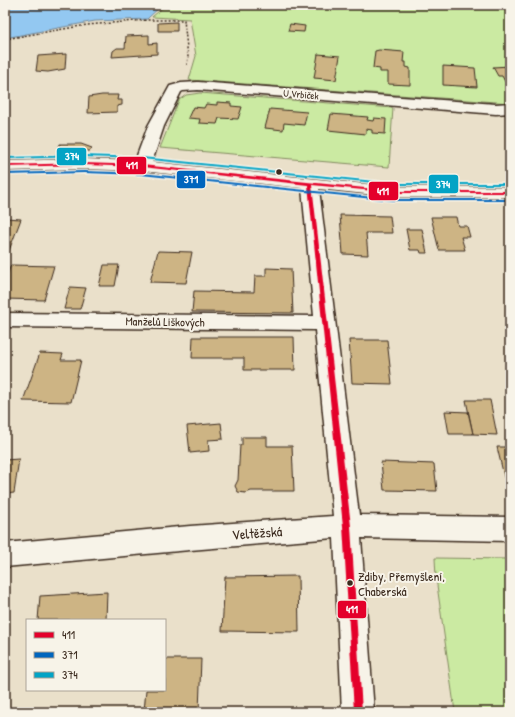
<svg xmlns="http://www.w3.org/2000/svg" width="515" height="717" font-family="'Patrick Hand',sans-serif">
  <style>
    .green { fill: #cbeaa2; stroke: #838a60 }
    .water { fill: #93c8f1; stroke: #70899d }
    .building { fill: #cdb484; stroke: #3b2a1e }
    .lines { fill: none; stroke-linecap: round; stroke-linejoin: round }
    .minor-casing { stroke: #3b2a1e; stroke-width: 3 }
    .path { stroke: #3b2a1e; stroke-width: 1.5; stroke-dasharray: 2 2; stroke-linecap: butt }
    .minor { fill: #f7f3e8; fill-rule: evenodd }
    .bus-1-casing { stroke: #f7f3e8; stroke-width: 3 }
    .bus-2-casing { stroke: #f7f3e8; stroke-width: 3 }
    .bus-3-casing { stroke: #f7f3e8; stroke-width: 3 }
    .bus-1 { fill: #e4002b; fill-rule: evenodd }
    .bus-2 { fill: #0065bd; fill-rule: evenodd }
    .bus-3 { fill: #03a3c5; fill-rule: evenodd }
    .bus-dot { fill: #3b2a1e; stroke: #f7f3e8; stroke-width: 1.5 }
    .labels { text-anchor: middle; stroke-width: 4; stroke-linejoin: round; paint-order: stroke }
    .far-street-label { font-size: 10px; fill: #3b2a1e; stroke: #f7f3e8 }
    .street-label { font-size: 12px; fill: #3b2a1e; stroke: #f7f3e8 }
    .near-bus-label { font-size: 13px; fill: #3b2a1e; stroke: #f7f3e8; text-anchor: start }
    .near-street-label { font-size: 14px; fill: #3b2a1e; stroke: #f7f3e8 }
    .line-badge { stroke: #f7f3e8; stroke-width: 1.5 }
    .badge-label { font-size: 11px; text-anchor: middle; font-weight: bold; fill: #fff }
  </style>
  <rect width="100%" height="100%" fill="#eae0ca"/>
  <filter id="ink" filterUnits="userSpaceOnUse"><feTurbulence type="fractalNoise" baseFrequency=".025" numOctaves="2"/><feDisplacementMap in="SourceGraphic" scale="8" xChannelSelector="R" yChannelSelector="G"/><feConvolveMatrix kernelMatrix="1 2 1 2 8 2 1 2 1" color-interpolation-filters="sRGB"/></filter>
  <g filter="url(#ink)">
    <g class="green">
      <polygon points="166,5 510,6 510,103 189,80 196,56 190,19 152,17"/>
      <polygon points="200,93 393,108 389,167 160,148 179,100 186,95"/>
      <polygon points="435,558 510,559 510,712 455,712 436,578"/>
    </g>
    <polygon class="water" points="5,5 162,5 147,19 95,21 5,38"/>
    <g class="building">
      <polygon points="177,22 177,31 158,31 158,23"/>
      <polygon points="290,24 305,26 304,32 288,31"/>
      <polygon points="149,35 149,44 157,43 157,54 112,57 113,51 117,48 125,48 126,36"/>
      <polygon points="379,50 404,52 403,62 406,62 406,67 410,68 410,85 388,84 388,72 380,72 380,69 373,68 375,51"/>
      <polygon points="66,54 65,69 48,72 36,71 38,56"/>
      <polygon points="318,54 340,56 336,80 314,78"/>
      <polygon points="443,66 475,68 477,87 443,85"/>
      <polygon points="510,66 510,87 508,87 502,76 498,76 493,67"/>
      <polygon points="102,95 118,95 117,100 122,100 122,105 117,106 117,112 88,113 89,97"/>
      <polygon points="217,102 231,103 231,106 242,107 238,119 219,118 217,124 199,123 200,119 188,118 193,107 204,108 206,104 217,105"/>
      <polygon points="270,109 307,112 304,125 284,123 283,130 265,128"/>
      <polygon points="331,114 368,117 367,120 373,121 374,118 386,119 385,134 372,133 372,130 366,129 366,134 328,130"/>
      <polygon points="60,144 81,144 92,148 90,151 57,151"/>
      <polygon points="340,215 390,216 392,233 366,233 368,255 343,254"/>
      <polygon points="431,217 456,217 458,226 467,226 470,237 461,237 465,250 439,250"/>
      <polygon points="5,218 21,219 5,261"/>
      <polygon points="406,229 422,229 427,253 421,253 420,250 410,250"/>
      <polygon points="158,251 192,252 186,283 150,282"/>
      <polygon points="11,265 54,266 44,300 5,299 5,280"/>
      <polygon points="104,265 119,265 115,286 99,286"/>
      <polygon points="266,268 291,269 293,313 192,312 194,291 254,292 255,276 266,276"/>
      <polygon points="70,287 86,288 80,309 64,309"/>
      <polygon points="193,337 294,337 295,370 244,370 244,358 192,358"/>
      <polygon points="349,340 387,340 392,384 352,383"/>
      <polygon points="40,353 63,354 61,360 81,360 71,402 23,401"/>
      <polygon points="466,400 490,400 497,435 473,434"/>
      <polygon points="445,411 468,412 473,434 449,434"/>
      <polygon points="221,423 223,439 208,440 209,451 190,453 187,426"/>
      <polygon points="242,437 267,437 267,446 292,446 294,491 251,491 246,493 238,492 235,486 238,480 240,445 242,445"/>
      <polygon points="497,447 510,447 510,493 508,493"/>
      <polygon points="19,459 14,493 5,494 5,460"/>
      <polygon points="381,462 434,464 437,491 384,490"/>
      <polygon points="298,576 299,632 222,631 225,577"/>
      <polygon points="107,592 106,620 38,620 40,596"/>
      <polygon points="165,659 201,659 199,711 144,711 146,690 165,690"/>
    </g>
    <g class="lines">
      <g class="minor-casing">
        <polygon id="minor" points="198,82 496,104 510,103 510,113 496,114 198,90 183,91 181,92 164,126 152,162 394,187 510,187 510,197 394,197 319,189 359,515 510,517 510,541 361,538 374,712 342,712 334,538 190,550 5,567 5,543 190,526 333,516 315,330 5,327 5,313 314,316 302,188 142,171 84,169 5,171 5,161 84,159 135,161 148,126 170,86 181,83"/>
      </g>
      <polyline class="path" points="5,39 87,25 148,20 184,20 188,57 187,65"/>
      <use href="#minor" class="minor"/>
      <g class="bus-1-casing">
        <polygon id="bus-1" points="84,163 142,165 394,191 510,191 510,193 394,193 312,185 351,526 362,712 354,712 343,526 308,185 142,167 84,165 5,167 5,165"/>
      </g>
      <g class="bus-2-casing">
        <polygon id="bus-2" points="84,171 141,173 393,199 510,199 510,201 393,201 141,175 84,173 5,175 5,173"/>
      </g>
      <g class="bus-3-casing">
        <polygon id="bus-3" points="84,155 142,157 394,183 510,183 510,185 394,185 142,159 84,157 5,159 5,157"/>
      </g>
      <use href="#bus-1" class="bus-1"/>
      <use href="#bus-2" class="bus-2"/>
      <use href="#bus-3" class="bus-3"/>
    </g>
  </g>
  <g class="bus-dot">
    <circle cx="279" cy="172" r="3.5"/>
    <circle cx="350" cy="583" r="3.5"/>
  </g>
  <g class="labels">
    <g class="far-street-label">
      <text transform="translate(301 94) rotate(5)" y="4">U Vrbiček</text>
    </g>
    <g class="street-label">
      <text transform="translate(165 322) rotate(1)" y="4">Manželů Liškových</text>
    </g>
    <g class="near-bus-label">
      <text x="358" y="581">Zdiby, Přemyšlení,<tspan x="358" dy="15">Chaberská</tspan></text>
    </g>
    <g class="near-street-label">
      <text transform="translate(257 533) rotate(-4)" y="5">Veltěžská</text>
    </g>
  </g>
  <g class="line-badge">
    <rect x="56" y="147" width="31" height="19" rx="4" fill="#03a3c5"/>
    <rect x="116" y="156" width="31" height="19" rx="4" fill="#e4002b"/>
    <rect x="176" y="170" width="30" height="19" rx="4" fill="#0065bd"/>
    <rect x="428" y="174" width="31" height="20" rx="4" fill="#03a3c5"/>
    <rect x="368" y="181" width="31" height="20" rx="4" fill="#e4002b"/>
    <rect x="337" y="600" width="30" height="19" rx="4" fill="#e4002b"/>
  </g>
  <g class="badge-label">
    <text x="72" y="160">374</text>
    <text x="132" y="169">411</text>
    <text x="191" y="183">371</text>
    <text x="443" y="188">374</text>
    <text x="383" y="195">411</text>
    <text x="352" y="613">411</text>
  </g>
  <rect width="515" height="717" fill="none" stroke="#f7f3e8" stroke-width="20"/>
  <rect x="10" y="10" width="495" height="697" fill="none" stroke="#3b2a1e" stroke-width="1.5" filter="url(#ink)"/>
  <rect x="26" y="619" width="140" height="72" fill="#f7f3e8" stroke="#aca397"/>
  <rect x="34" y="632" width="20" height="6" fill="#e4002b" stroke="#aca397"/>
  <text x="62" y="639" font-size="12" fill="#3b2a1e">411</text>
  <rect x="34" y="652" width="20" height="6" fill="#0065bd" stroke="#aca397"/>
  <text x="62" y="659" font-size="12" fill="#3b2a1e">371</text>
  <rect x="34" y="672" width="20" height="6" fill="#03a3c5" stroke="#aca397"/>
  <text x="62" y="679" font-size="12" fill="#3b2a1e">374</text>
</svg>
